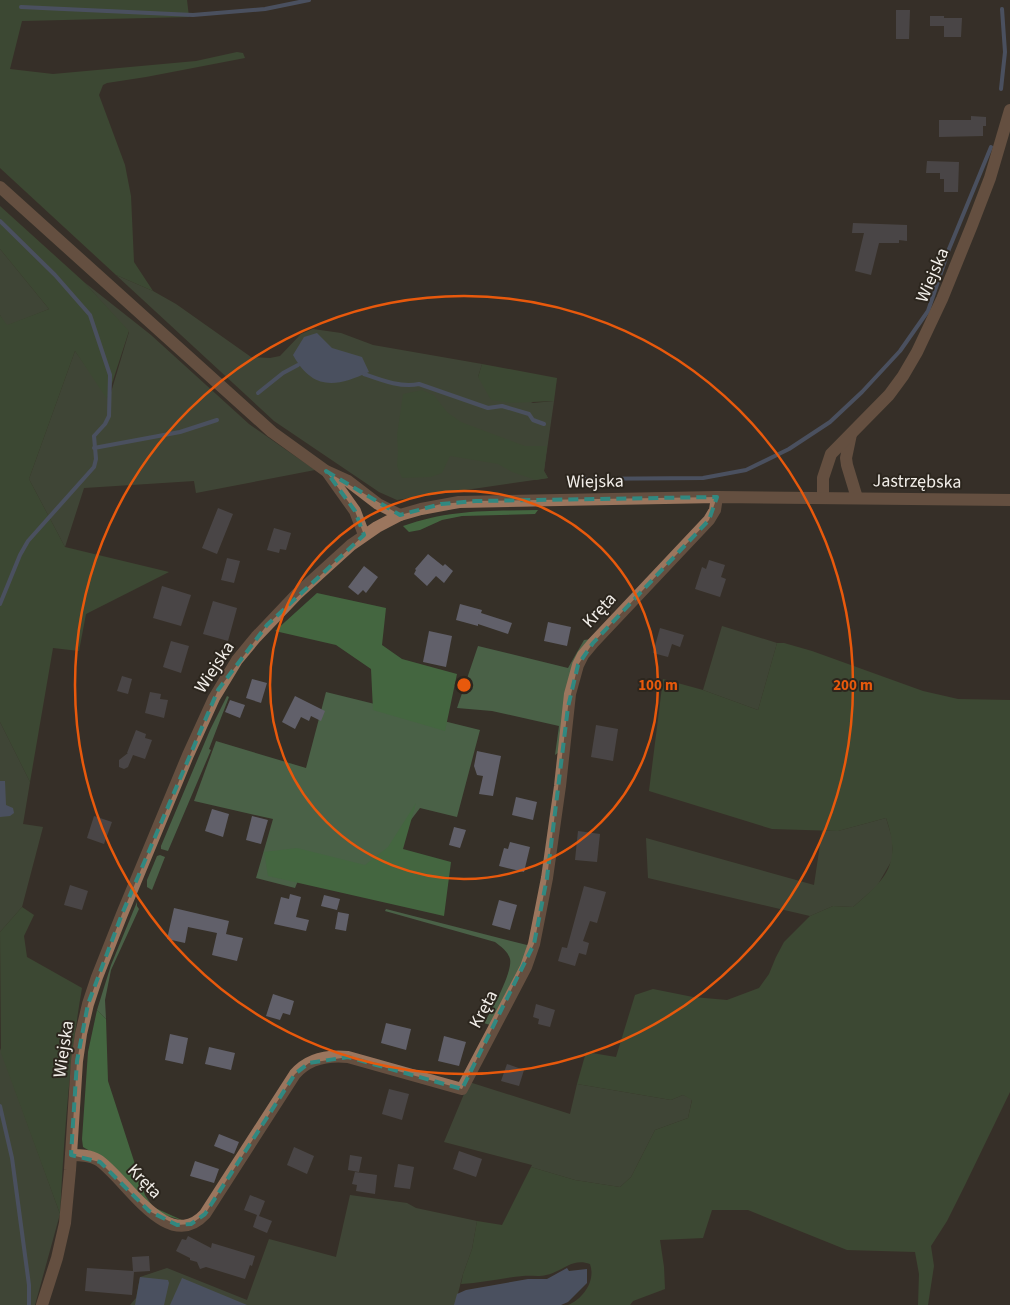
<svg xmlns="http://www.w3.org/2000/svg" width="1010" height="1305" font-family="'Source Sans 3',sans-serif">
  <style>
    .green { fill: #4a6147 }
    .forest { fill: #446640 }
    .water { fill: #6378a2 }
    .lines { fill: none; stroke-linecap: round; stroke-linejoin: round }
    .stream { stroke: #6378a2; stroke-width: 4 }
    .building { fill: #61606a }
    .minor { stroke: #9b765e; stroke-width: 12 }
    .marked { fill: none; stroke: #318880; stroke-width: 4; stroke-dasharray: 10 6; stroke-linejoin: round }
    .ring { fill: none; stroke: #e8590c; stroke-width: 2.5 }
    .labels { text-anchor: middle; stroke-width: 4; stroke-linejoin: round; paint-order: stroke }
    .street-label { font-size: 18px; fill: #f2eee9; stroke: #2c261e }
    .centre { fill: #e8590c; stroke: #2c261e; stroke-width: 2.5 }
    .ring-label { font-size: 15px; text-anchor: middle; font-weight: bold; fill: #e8590c; stroke: #2c261e; stroke-width: 4; stroke-linejoin: round; paint-order: stroke }
  </style>
  <rect width="100%" height="100%" fill="#363028"/>
  <g class="green">
    <polygon points="0,249 49,309 6,326 0,315"/>
    <polygon points="116,275 153,291 176,304 251,357 270,358 280,356 301,334 313,329 341,333 373,345 482,364 478,377 533,403 554,401 544,471 548,478 397,500 379,492 274,421"/>
    <polygon points="84,282 151,335 249,424 315,470 196,493 194,481 84,488 65,547 29,479 75,351 109,399 129,332"/>
    <polygon points="722,626 777,643 758,710 703,690"/>
    <polygon points="591,639 559,752 555,755 559,726 492,711 457,708 478,646 568,668 584,640"/>
    <polygon points="326,692 480,730 457,817 420,808 394,842 367,871 307,858 295,888 256,878 273,819 194,801 216,741 306,768"/>
    <polygon points="227,696 229,697 209,749 211,750 168,851 161,849 161,846 210,730"/>
    <polygon points="0,722 30,782 23,824 43,827 22,907 0,932"/>
    <polygon points="886,818 892,838 892,860 877,886 853,907 833,906 810,916 648,878 646,838 814,885 822,831 838,831"/>
    <polygon points="160,855 165,857 152,890 147,887 147,880 157,856"/>
    <polygon points="137,902 137,906 139,909 111,970 105,1000 106,1019 97,1010 111,965"/>
    <path d="M386 909 531 946 490 1025 484 1023C491 1012 513 972 510 959 508 951 500 946 495 942L385 911Z"/>
    <polygon points="0,1048 60,1214 35,1305 0,1305"/>
    <polygon points="469,1082 570,1114 577,1084 671,1100 683,1095 692,1099 688,1118 655,1130 631,1177 620,1187 575,1180 531,1167 532,1165 444,1142"/>
    <polygon points="350,1195 407,1203 416,1208 477,1221 472,1249 463,1274 455,1305 130,1305 136,1298 140,1277 167,1268 247,1300 269,1239 336,1257"/>
  </g>
  <g class="forest">
    <polygon points="0,0 187,0 189,17 22,21 10,69 53,74 196,61 237,52 243,53 245,58 146,77 107,83 103,85 99,95 125,165 131,196 134,262 153,291 116,275 0,168"/>
    <polygon points="0,206 84,282 129,331 107,399 75,351 29,479 65,547 169,572 86,614 79,651 53,648 30,782 0,722 0,315 7,325 49,309 0,249"/>
    <polygon points="482,364 557,378 554,401 511,403 491,400 478,377"/>
    <polygon points="422,390 434,395 447,412 461,422 525,446 547,446 544,471 548,478 536,480 512,472 498,464 450,456 442,473 431,477 402,478 397,466 398,452 397,435 403,394"/>
    <path d="M538 510 535 514 462 516 442 520 420 530 409 532 403 526C450 509 490 511 538 510Z"/>
    <polygon points="317,593 386,608 382,645 402,659 457,674 445,731 373,710 371,669 336,645 275,631"/>
    <path d="M777 643H784L812 651 923 691 958 699 1010 700V1092L965 1185 947 1221 931 1246 934 1266 928 1305H918L919 1274 915 1252 847 1250 748 1210H712L703 1238 660 1240 664 1267 665 1289 633 1301 630 1305H568C583 1299 596 1281 590 1264 572 1257 562 1272 546 1275 539 1277 530 1275 523 1276 502 1278 482 1283 461 1284L463 1274 472 1249 477 1221 502 1225 531 1167 575 1180 620 1187 631 1177 655 1130 688 1118 692 1100 683 1095 671 1100 577 1084 586 1052 616 1057 635 995 653 989 693 997 727 1000 759 988 769 974 776 957 784 942 810 916 833 906 853 907C886 879 902 864 886 818L838 831 772 829 649 791 663 679 703 690 758 710Z"/>
    <polygon points="416,803 403,849 451,862 444,916 268,876 264,852 297,848 365,865 388,847"/>
    <path d="M22 907 34 915 24 936 27 957 82 988C69 1063 64 1138 60 1214L1 1053 0 932Z"/>
    <polygon points="97,1010 106,1019 108,1081 145,1195 153,1207 184,1221 161,1214 95,1154 83,1147 82,1139 88,1052"/>
  </g>
  <g class="water">
    <path d="M317 333 332 348 362 357 369 372C336 387 313 391 293 355L304 337Z"/>
    <polygon points="0,781 5,781 6,805 13,808 14,813 10,816 0,817"/>
    <polygon points="567,1268 569,1271 587,1269 587,1283 568,1302 561,1305 454,1305 457,1294 466,1290 528,1279 547,1279"/>
    <polygon points="140,1277 168,1280 169,1283 164,1305 135,1305"/>
    <polygon points="182,1278 247,1305 170,1305"/>
  </g>
  <g class="lines">
    <g class="stream">
      <polyline points="21,7 193,15 265,9 309,0"/>
      <polyline points="1001,89 1005,52 1002,9"/>
      <polyline points="0,221 55,275 90,315 110,375 109,416 105,424 94,436 96,459 94,467 28,541 20,555 0,604"/>
      <path d="M364 374C381 380 401 388 419 384L488 408 502 406 529 414 533 420 544 424"/>
      <polyline points="258,393 283,373 298,365"/>
      <polyline points="94,448 180,432 217,420"/>
      <polyline points="572,479 703,478 746,470 789,449 830,422 862,392 900,351 928,311 949,249 991,147"/>
      <polyline points="0,1106 12,1158 29,1285 29,1305"/>
    </g>
  </g>
  <g class="building">
    <polygon points="896,10 910,10 909,39 896,39"/>
    <polygon points="930,16 944,16 944,18 962,18 961,37 944,37 944,26 930,26"/>
    <polygon points="971,116 986,117 986,126 983,126 983,136 939,137 939,120 971,120"/>
    <polygon points="927,161 959,162 958,192 944,192 944,179 940,179 940,173 926,173"/>
    <polygon points="853,223 907,225 907,241 899,240 899,243 879,243 871,275 855,271 864,233 852,233"/>
    <polygon points="218,508 233,514 217,554 202,548"/>
    <polygon points="274,528 291,533 286,550 280,549 279,553 267,550"/>
    <polygon points="428,554 443,566 445,564 453,571 444,583 436,576 427,586 414,574 416,570 415,569"/>
    <polygon points="227,558 240,561 234,583 221,580"/>
    <polygon points="709,560 725,565 721,577 726,579 720,597 695,589 702,567 706,569"/>
    <polygon points="364,566 378,577 366,593 363,590 358,595 348,587"/>
    <polygon points="162,586 191,595 181,626 153,618"/>
    <polygon points="213,601 237,608 228,641 203,634"/>
    <polygon points="460,604 482,610 481,613 512,623 508,634 478,624 478,626 456,620"/>
    <polygon points="548,622 571,627 567,646 544,641"/>
    <polygon points="660,628 684,635 680,647 672,644 668,657 653,653"/>
    <polygon points="429,631 452,636 446,667 423,662"/>
    <polygon points="171,641 189,646 181,673 163,667"/>
    <polygon points="122,676 132,679 128,694 117,691"/>
    <polygon points="252,679 267,683 261,703 246,698"/>
    <polygon points="150,692 161,694 160,699 168,700 164,718 145,713"/>
    <polygon points="295,696 325,711 321,721 311,716 309,721 301,717 295,729 282,722"/>
    <polygon points="230,700 245,705 240,718 225,712"/>
    <polygon points="596,725 618,729 613,761 591,757"/>
    <polygon points="136,730 146,734 145,738 152,740 145,759 133,755 128,767 124,769 119,767 119,760 128,753 127,753"/>
    <polygon points="477,751 501,756 493,796 479,794 483,776 477,775 474,766"/>
    <polygon points="516,797 537,802 533,820 512,815"/>
    <polygon points="212,809 229,814 223,837 205,831"/>
    <polygon points="94,816 112,822 104,844 87,838"/>
    <polygon points="252,816 268,820 261,844 246,840"/>
    <polygon points="454,827 466,830 460,848 449,845"/>
    <polygon points="578,831 600,834 597,862 575,860"/>
    <polygon points="510,842 530,847 524,872 499,866 504,848 508,849"/>
    <polygon points="70,885 88,891 82,910 64,905"/>
    <polygon points="584,886 606,892 597,923 590,921 583,941 589,943 586,955 579,953 575,966 558,961 562,947 567,948"/>
    <polygon points="290,894 301,897 296,917 309,920 306,931 274,924 281,897 289,899"/>
    <polygon points="324,895 340,899 337,910 321,906"/>
    <polygon points="499,900 517,905 510,930 492,925"/>
    <polygon points="174,908 229,921 226,934 243,938 237,961 212,955 217,933 188,927 185,943 167,939"/>
    <polygon points="338,912 349,914 346,931 335,929"/>
    <polygon points="273,994 294,1001 290,1015 283,1013 280,1020 266,1016"/>
    <polygon points="536,1004 555,1010 550,1027 538,1024 539,1019 533,1017"/>
    <polygon points="386,1023 411,1029 406,1050 381,1043"/>
    <polygon points="170,1034 188,1038 183,1064 165,1060"/>
    <polygon points="444,1036 466,1042 459,1066 438,1061"/>
    <polygon points="209,1047 235,1053 231,1070 205,1064"/>
    <polygon points="507,1064 524,1070 519,1086 501,1081"/>
    <polygon points="389,1089 409,1094 402,1120 382,1114"/>
    <polygon points="219,1134 239,1142 234,1154 214,1146"/>
    <polygon points="294,1147 314,1156 307,1174 287,1165"/>
    <polygon points="459,1151 482,1159 476,1177 453,1169"/>
    <polygon points="350,1155 362,1157 359,1172 348,1170"/>
    <polygon points="195,1161 219,1169 214,1183 190,1176"/>
    <polygon points="398,1164 414,1167 410,1189 394,1187"/>
    <polygon points="355,1172 377,1175 375,1194 356,1191 357,1185 352,1184"/>
    <polygon points="250,1195 265,1201 259,1216 272,1221 267,1233 253,1227 257,1215 244,1210"/>
    <polygon points="188,1236 211,1248 212,1243 255,1256 252,1266 250,1265 245,1279 206,1267 200,1269 197,1262 190,1260 190,1258 176,1251 182,1239 186,1240"/>
    <polygon points="149,1256 150,1271 134,1272 132,1295 85,1291 87,1268 133,1271 132,1257"/>
  </g>
  <g class="lines">
    <g class="minor">
      <polyline points="0,187 272,432 326,471 348,481 378,504 400,515"/>
      <polyline points="851,434 846,458 847,465 857,498"/>
      <polyline points="328,473 355,511 364,535"/>
      <polyline points="823,498 823,478 831,454 889,395 903,376 917,352 942,299 972,225 990,178 1010,110"/>
      <path d="M71 1155C80 1155 90 1155 98 1160 125 1177 167 1255 205 1214L295 1074C308 1059 328 1055 348 1057L462 1089 526 967 534 944 547 878 560 786 570 694 578 665 583 655 593 643 709 520 715 510 717 497"/>
      <polyline points="42,1305 57,1258 65,1223 70,1170 77,1061 81,1034 88,1004 97,977 122,914 188,755 214,698 237,660 256,637 297,594 351,545 377,527 400,515 421,509 459,502 717,497 1010,500"/>
    </g>
  </g>
  <path d="M0 0H1010V1305H0ZM326 471 400 515 441 504 476 501 717 497 709 520 593 643 578 665 568 707 547 878 534 944 462 1089 348 1057 309 1063 295 1074 205 1214 191 1224 177 1225 149 1211 100 1162 71 1155 77 1061 88 1004 122 914 218 690 267 625 364 535 355 511Z" fill="#363028" fill-opacity=".55" fill-rule="evenodd"/>
  <path class="marked" d="M326 471 400 515 441 504 476 501 717 497 709 520 593 643 578 665 568 707 547 878 534 944 462 1089 348 1057 309 1063 295 1074 205 1214 191 1224 177 1225 149 1211 100 1162 71 1155 77 1061 88 1004 122 914 218 690 267 625 364 535 355 511Z"/>
  <g class="ring">
    <circle cx="464" cy="685" r="194"/>
    <circle cx="464" cy="685" r="389"/>
  </g>
  <g class="labels">
    <g class="street-label">
      <text transform="translate(932 275) rotate(-67)" y="6">Wiejska</text>
      <text transform="translate(595 481) rotate(-1)" y="6">Wiejska</text>
      <text transform="translate(917 481) rotate(1)" y="6">Jastrzębska</text>
      <text transform="translate(599 610) rotate(-47)" y="6">Kręta</text>
      <text transform="translate(214 667) rotate(-57)" y="6">Wiejska</text>
      <text transform="translate(483 1009) rotate(-62)" y="6">Kręta</text>
      <text transform="translate(63 1049) rotate(-82)" y="6">Wiejska</text>
      <text transform="translate(145 1181) rotate(46)" y="6">Kręta</text>
    </g>
  </g>
  <circle cx="464" cy="685" r="8" class="centre"/>
  <g class="ring-label">
    <text x="658" y="690">100 m</text>
    <text x="853" y="690">200 m</text>
  </g>
</svg>
